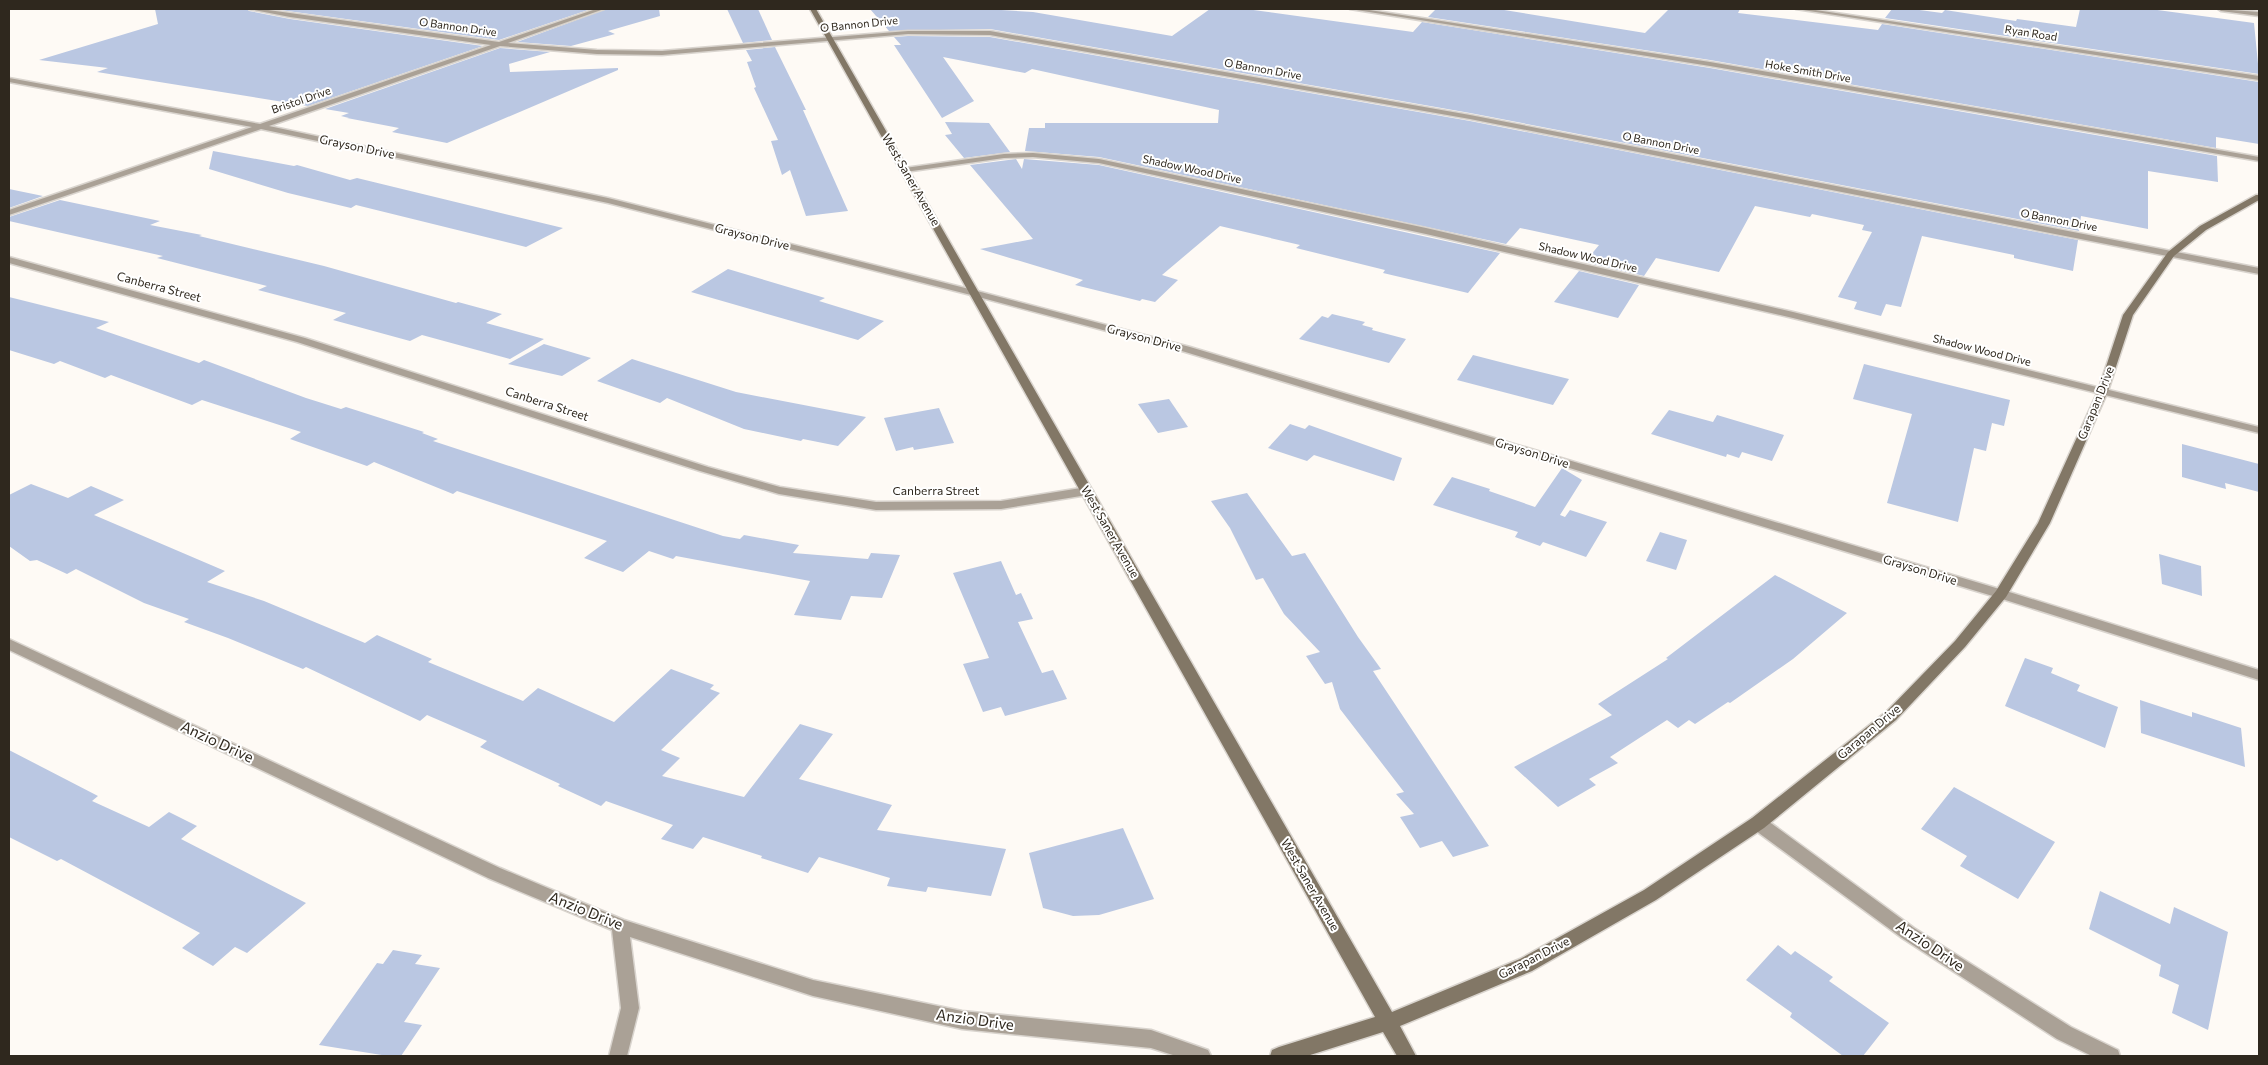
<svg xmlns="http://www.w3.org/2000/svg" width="2268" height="1065" font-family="Commissioner,sans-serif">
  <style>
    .building { fill: #bac7e2 }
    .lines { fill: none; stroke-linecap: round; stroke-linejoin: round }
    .street-casing { stroke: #d9d4ce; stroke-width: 3 }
    .secondary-casing { stroke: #d9d4ce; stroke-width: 3 }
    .street { fill: #aaa196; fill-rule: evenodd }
    .secondary { fill: #827766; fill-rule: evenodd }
    .labels { text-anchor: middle; stroke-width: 4; stroke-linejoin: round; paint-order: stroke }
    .far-street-label { font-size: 11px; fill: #2f281e; stroke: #fff }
    .street-label { font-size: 12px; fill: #2f281e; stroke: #fff }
    .near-street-label { font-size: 15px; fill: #2f281e; stroke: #fff }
  </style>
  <rect width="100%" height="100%" fill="#fefaf5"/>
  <g class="building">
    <polygon points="155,9 247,9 249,11 290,19 483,46 308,106 97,72 108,68 39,60 158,24"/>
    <polygon points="273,9 591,9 499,40"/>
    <polygon points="606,9 659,9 660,16 608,31 615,34 571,46 517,42"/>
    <polygon points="727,9 758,9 772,40 743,43"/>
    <polygon points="870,9 985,9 1033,12 1172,36 1210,9 1246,9 1413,32 1422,22 1710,68 2217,156 2218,182 2148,171 2148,229 2081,216 2079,231 1470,113 990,29 889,31"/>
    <polygon points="1436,9 1498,9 1645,33 1669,9 1740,9 1738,13 1878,30 1882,24 2259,82 2259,144 2216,137 2216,148 1710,60 1428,17"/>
    <polygon points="1892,9 1912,9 1942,13 1945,10 2016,21 2017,19 2076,27 2080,9 2150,9 2254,23 2259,74 1885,18"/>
    <polygon points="908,36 990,37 1470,121 2078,240 2073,271 2014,258 2014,255 1922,236 1901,307 1886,304 1881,316 1854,309 1857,302 1838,297 1872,232 1862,230 1864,225 1812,214 1810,217 1755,206 1719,272 1656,258 1644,276 1585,262 1599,245 1520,228 1506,244 1099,157 1025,151 1029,128 1045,128 1045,123 1218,123 1219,110 1032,69 1025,73 943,57 974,101 942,118 894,45 901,45 894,37"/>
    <polygon points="775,47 806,110 803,110 848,211 806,216 790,170 782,175 771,141 778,140 754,88 756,87 747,62 752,61 746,50"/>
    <polygon points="500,48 550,52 509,64 510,72 618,68 618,70 447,143 392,132 399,128 347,118 349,118 341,116 349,113 325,109"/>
    <polygon points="945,122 989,123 1010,152 964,158 945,135 952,134"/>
    <polygon points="213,151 294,166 297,165 350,180 357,178 563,228 526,247 356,205 351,208 288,193 209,169"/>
    <polygon points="1016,159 1022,169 1024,159 1099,165 1500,253 1468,293 1383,273 1385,270 1296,248 1300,245 1220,226 1162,275 1178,280 1155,302 1142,299 1140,301 1075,285 1083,280 980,249 1033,239 970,165"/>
    <polygon points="9,189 43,196 9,208"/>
    <polygon points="60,200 160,221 150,225 202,235 199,236 324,266 456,303 458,302 502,314 486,323 544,339 510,359 422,335 410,341 333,320 346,313 258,290 267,286 157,258 163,256 9,221 9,217"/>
    <polygon points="728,269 825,298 819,301 884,321 858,340 691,292"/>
    <polygon points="1579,271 1639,285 1618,318 1554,302"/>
    <polygon points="9,297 109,322 96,328 190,360 199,363 204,360 306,398 341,409 346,407 424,432 422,433 438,439 433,441 723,536 740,539 744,535 799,545 793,553 868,559 871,553 900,555 882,598 851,596 841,620 794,615 810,581 676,556 673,559 649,551 623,572 584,558 607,541 457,491 453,494 374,462 367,466 290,439 301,432 202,400 192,405 111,375 105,378 60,361 54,364 9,350"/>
    <polygon points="1332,314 1365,322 1362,325 1373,328 1372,330 1406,339 1389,363 1299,339 1322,316 1328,318"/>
    <polygon points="544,344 591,358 562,376 508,364"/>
    <polygon points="1473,355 1504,363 1569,379 1553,405 1457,380"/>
    <polygon points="632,359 736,392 866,417 838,446 803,439 801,441 744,429 667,398 660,403 597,381"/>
    <polygon points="1864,364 2010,400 2004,426 1992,423 1986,451 1974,448 1958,522 1887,503 1912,414 1853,399"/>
    <polygon points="1169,399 1188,427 1158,433 1138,404"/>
    <polygon points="939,408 954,443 914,450 913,447 896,451 884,418"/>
    <polygon points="1669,410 1713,422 1717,415 1784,435 1772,461 1742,452 1739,458 1727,454 1726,457 1651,434"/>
    <polygon points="1290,424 1305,429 1309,425 1402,458 1394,481 1314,455 1307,461 1268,448"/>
    <polygon points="2182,444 2259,464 2259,492 2225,483 2226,489 2182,477"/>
    <polygon points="1562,468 1582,480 1560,515 1565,517 1570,510 1607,522 1586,557 1543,542 1540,546 1515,537 1518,532 1433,505 1452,477 1490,489 1489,491 1535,507"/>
    <polygon points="31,484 68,498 91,486 124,500 94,515 225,571 207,582 264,601 365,643 377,635 432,659 428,662 523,701 538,688 614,722 671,669 714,685 710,689 720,693 661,750 680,758 662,776 744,797 800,724 833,734 799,779 892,805 877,830 1006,849 991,896 928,887 926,892 887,886 890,878 819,857 808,873 761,858 762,856 703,837 693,849 661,839 673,825 606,801 601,806 558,786 560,784 480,747 487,741 427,715 420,721 306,667 303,669 228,638 184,622 189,619 144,603 76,569 67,574 37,560 30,561 9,546 9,495"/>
    <polygon points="1247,493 1292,556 1305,553 1358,637 1381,669 1373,671 1489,846 1453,857 1442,841 1420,848 1400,817 1414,814 1396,794 1404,792 1340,709 1332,682 1325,684 1306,656 1320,652 1284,614 1263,578 1256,580 1230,528 1211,501"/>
    <polygon points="1660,532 1687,540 1676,570 1646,561"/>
    <polygon points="2159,554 2201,566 2202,596 2162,584"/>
    <polygon points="1001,561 1016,595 1021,593 1033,619 1018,622 1042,673 1053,670 1067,699 1005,716 1001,707 983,712 963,664 989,658 953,573"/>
    <polygon points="1775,575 1847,613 1793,659 1730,703 1728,702 1695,724 1689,720 1678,728 1667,720 1610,757 1618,763 1589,779 1596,785 1558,807 1514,767 1612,715 1598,704 1668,659 1666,658"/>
    <polygon points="2025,658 2053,668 2051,673 2080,685 2077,691 2118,707 2105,748 2005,706"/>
    <polygon points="2140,700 2192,717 2192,712 2241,728 2245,767 2141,733"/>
    <polygon points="9,750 98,796 92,801 149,827 169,812 197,826 181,839 306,903 247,953 235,947 213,966 182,948 200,933 61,859 57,861 9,837"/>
    <polygon points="1954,787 2055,842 2018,899 1960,866 1967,856 1921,829"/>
    <polygon points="1123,828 1154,899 1099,915 1073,916 1043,908 1029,853"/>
    <polygon points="2100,891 2170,924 2174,907 2228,932 2208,1030 2172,1013 2179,985 2159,976 2161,965 2089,929"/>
    <polygon points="1778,945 1791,955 1795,951 1833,977 1829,981 1889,1023 1863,1056 1843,1056 1790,1017 1792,1013 1746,980"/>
    <polygon points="393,950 422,955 415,964 440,968 404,1022 422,1025 401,1056 388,1056 319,1045 377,963 383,964"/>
  </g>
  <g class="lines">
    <g class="street-casing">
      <g id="street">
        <polygon points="249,9 261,9 499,42 596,9 604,9 508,43 597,50 662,51 908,31 990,31 1470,115 2259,268 2259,274 1470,119 990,35 908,34 662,55 597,54 500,46 269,126 608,198 977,291 1190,347 2006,591 2259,670 2259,680 1996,597 1182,351 971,295 608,203 261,129 9,215 9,210 252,127 9,82 9,78 260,124 491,45 290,17"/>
        <polygon points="1350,9 1363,9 1710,62 2259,157 2259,161 1710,66"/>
        <polygon points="1796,9 1809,9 2259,76 2259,80"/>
        <polygon points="2218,9 2259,12 2259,16 2221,11"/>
        <polygon points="1033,153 1099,159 1426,228 1793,312 2259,427 2259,433 1793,318 1426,234 1099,163 1033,157 1004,158 905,172 901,170 905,168 1004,154"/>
        <polygon points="9,257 305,338 708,467 780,487 876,502 1001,501 1087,487 1093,491 1087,495 1001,509 876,510 779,494 700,471 297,342 9,263"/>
        <polygon points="9,639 500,868 624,920 813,980 962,1011 1151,1030 1208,1050 1211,1056 1176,1056 1151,1048 962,1029 813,996 630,937 639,1008 627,1056 609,1056 621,1008 612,930 488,878 9,650"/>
        <polygon points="1758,817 1764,818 1914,928 2071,1027 2118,1050 2120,1056 2092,1056 2057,1039 1902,938 1752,828 1750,823 1752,818"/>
      </g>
    </g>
    <g class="secondary-casing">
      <polygon id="secondary" points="810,9 816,9 1392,1012 1520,959 1644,890 1752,818 1886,712 1955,641 1996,591 2038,523 2098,391 2123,315 2168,252 2200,226 2256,195 2259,195 2259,200 2206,230 2174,256 2133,315 2108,391 2050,523 2006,597 1965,647 1896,720 1764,828 1656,900 1532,971 1400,1026 1416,1056 1397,1056 1383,1032 1307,1056 1270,1056 1272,1050 1279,1047 1375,1017"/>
    </g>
    <use href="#street" class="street"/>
    <use href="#secondary" class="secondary"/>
  </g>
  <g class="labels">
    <g class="far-street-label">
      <text transform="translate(859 24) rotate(-6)" y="4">O Bannon Drive</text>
      <text transform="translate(458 27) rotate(8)" y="4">O Bannon Drive</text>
      <text transform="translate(2031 33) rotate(9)" y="4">Ryan Road</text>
      <text transform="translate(1263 69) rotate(10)" y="4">O Bannon Drive</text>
      <text transform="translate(1808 71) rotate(10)" y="4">Hoke Smith Drive</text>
      <text transform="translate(301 100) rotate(-19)" y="4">Bristol Drive</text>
      <text transform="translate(1661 143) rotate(11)" y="4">O Bannon Drive</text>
      <text transform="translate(1192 169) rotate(12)" y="4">Shadow Wood Drive</text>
      <text transform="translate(2059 220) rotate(11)" y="4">O Bannon Drive</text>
      <text transform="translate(1588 257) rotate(13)" y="4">Shadow Wood Drive</text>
      <text transform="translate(1982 350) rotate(14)" y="4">Shadow Wood Drive</text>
    </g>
    <g class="street-label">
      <text transform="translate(357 147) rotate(12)" y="4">Grayson Drive</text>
      <text transform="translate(911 180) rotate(60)" y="4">West Saner Avenue</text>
      <text transform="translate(752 237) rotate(14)" y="4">Grayson Drive</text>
      <text transform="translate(159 287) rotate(15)" y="4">Canberra Street</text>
      <text transform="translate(1144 338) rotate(15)" y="4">Grayson Drive</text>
      <text transform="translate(2096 403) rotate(-68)" y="4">Garapan Drive</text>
      <text transform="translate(547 404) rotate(18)" y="4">Canberra Street</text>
      <text transform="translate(1532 453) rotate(17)" y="4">Grayson Drive</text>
      <text x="936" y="495">Canberra Street</text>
      <text transform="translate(1110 532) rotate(60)" y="4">West Saner Avenue</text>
      <text transform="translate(1920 570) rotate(17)" y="4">Grayson Drive</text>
      <text transform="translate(1869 732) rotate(-40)" y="4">Garapan Drive</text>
      <text transform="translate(1310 885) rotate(60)" y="4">West Saner Avenue</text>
      <text transform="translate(1534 958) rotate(-27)" y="4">Garapan Drive</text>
    </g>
    <g class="near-street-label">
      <text transform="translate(217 742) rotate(25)" y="5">Anzio Drive</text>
      <text transform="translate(586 911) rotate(22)" y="5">Anzio Drive</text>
      <text transform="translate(1930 946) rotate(34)" y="5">Anzio Drive</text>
      <text transform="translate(975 1020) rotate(8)" y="5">Anzio Drive</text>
    </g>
  </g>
  <rect width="2268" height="1065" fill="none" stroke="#2f281e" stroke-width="20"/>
</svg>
